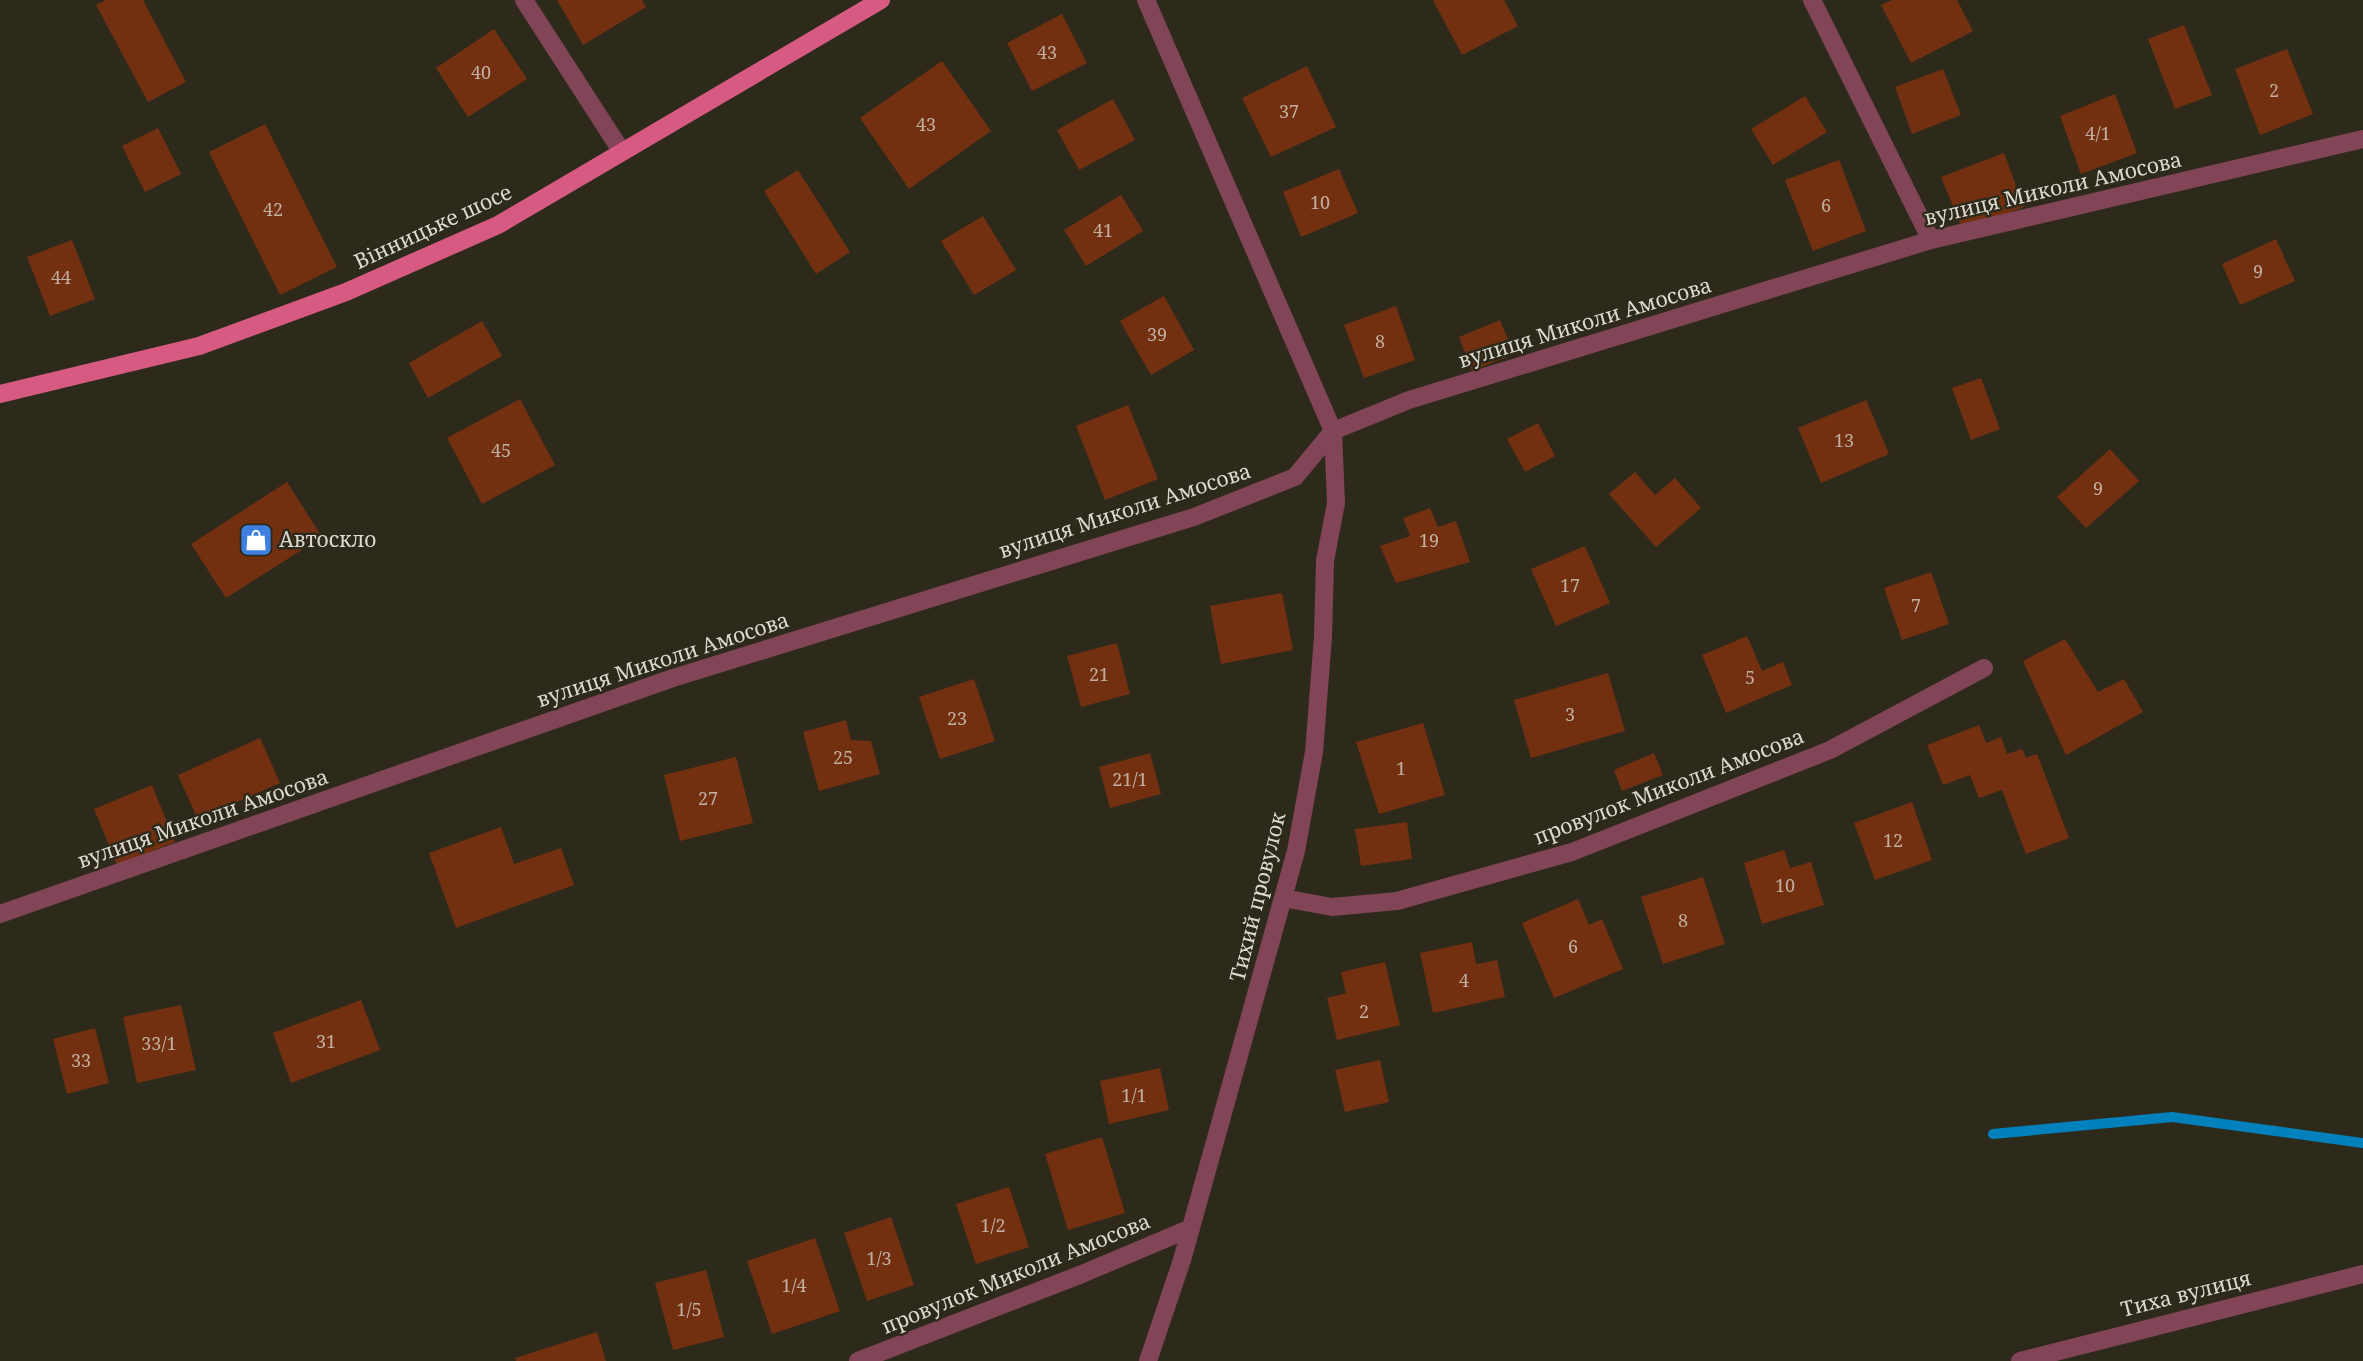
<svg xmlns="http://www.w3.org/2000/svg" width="2363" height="1361" font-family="'Noto Serif',serif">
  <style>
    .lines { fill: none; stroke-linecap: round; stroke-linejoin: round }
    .stream { stroke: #0081bb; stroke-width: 10 }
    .building { fill: #723010 }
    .lane { stroke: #824557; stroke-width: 18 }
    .street { stroke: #824557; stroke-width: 18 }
    .primary { stroke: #d75a82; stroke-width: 18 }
    .labels { text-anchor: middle; stroke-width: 5; stroke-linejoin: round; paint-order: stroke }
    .number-label { font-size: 18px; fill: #c2afa0 }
    .street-label { font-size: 21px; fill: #dcd9d0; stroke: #2e2a1b }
    .poi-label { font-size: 21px; fill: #dcd9d0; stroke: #2e2a1b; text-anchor: start }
  </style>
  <rect width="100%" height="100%" fill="#2e2a1b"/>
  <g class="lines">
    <polyline class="stream" points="1993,1134 2172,1117 2363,1143"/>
  </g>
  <g class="building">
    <polygon points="106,0 143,0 186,82 148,102 96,5"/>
    <polygon points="557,0 642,0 646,7 583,45"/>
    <polygon points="1433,0 1504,0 1518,26 1462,55"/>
    <polygon points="1892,0 1957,0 1973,31 1911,63 1881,5"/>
    <polygon points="1062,14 1087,63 1032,91 1007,43"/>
    <polygon points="2184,25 2212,95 2175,109 2148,39"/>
    <polygon points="494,29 527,79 468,117 436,68"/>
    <polygon points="2287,49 2313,114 2260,135 2235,69"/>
    <polygon points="942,61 991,131 909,189 860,118"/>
    <polygon points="1307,66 1336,127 1271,157 1242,98"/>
    <polygon points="1943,69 1961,115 1912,134 1895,87"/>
    <polygon points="2115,94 2137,153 2081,174 2060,116"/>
    <polygon points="1805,96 1827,132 1773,165 1751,129"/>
    <polygon points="1113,99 1135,140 1079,170 1057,130"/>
    <polygon points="265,124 337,267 280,295 209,152"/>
    <polygon points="158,128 181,174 145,192 122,146"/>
    <polygon points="2004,153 2024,207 1963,231 1941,177"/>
    <polygon points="1839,160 1866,231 1813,251 1785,180"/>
    <polygon points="1339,169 1358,213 1301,237 1283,192"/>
    <polygon points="798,170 850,252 816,274 764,191"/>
    <polygon points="1121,195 1143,231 1086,266 1064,230"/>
    <polygon points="983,216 1016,270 974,295 941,241"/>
    <polygon points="2276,239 2295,281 2240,305 2222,264"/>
    <polygon points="72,240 95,299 50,316 27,257"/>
    <polygon points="1164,296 1194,350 1151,375 1120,321"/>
    <polygon points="1396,306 1415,360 1364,378 1344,325"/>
    <polygon points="1500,320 1514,354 1472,371 1459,337"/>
    <polygon points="482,321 502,356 428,398 409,363"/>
    <polygon points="1981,378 2000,429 1971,440 1952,388"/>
    <polygon points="520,399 555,465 482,504 447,438"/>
    <polygon points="1866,400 1889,454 1821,483 1798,428"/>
    <polygon points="1128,405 1158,479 1105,500 1076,426"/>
    <polygon points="1538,423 1555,456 1525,472 1507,439"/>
    <polygon points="2110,449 2139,481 2086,528 2057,497"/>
    <polygon points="1635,472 1655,495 1675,478 1701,508 1656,547 1609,494"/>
    <polygon points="287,482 322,537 226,598 191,544"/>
    <polygon points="1430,508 1438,527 1456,521 1470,562 1396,583 1380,546 1410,536 1403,518"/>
    <polygon points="1585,546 1610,603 1556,626 1531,569"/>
    <polygon points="1931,572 1949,624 1902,640 1884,588"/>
    <polygon points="1282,593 1293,650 1221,664 1210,606"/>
    <polygon points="1747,636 1762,671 1783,662 1792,685 1726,713 1702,655"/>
    <polygon points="2065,639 2098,692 2124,679 2143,712 2066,755 2023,661"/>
    <polygon points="1117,643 1130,694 1081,707 1067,656"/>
    <polygon points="1608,673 1625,731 1531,758 1514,700"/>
    <polygon points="974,679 995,741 940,759 919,697"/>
    <polygon points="846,720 851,740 871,741 880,774 819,791 803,732"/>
    <polygon points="1423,723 1445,795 1379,814 1356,742"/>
    <polygon points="1979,725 1986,743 2001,737 2007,754 2022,749 2026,758 2037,754 2069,838 2026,854 2002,790 1979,798 1970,775 1943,785 1927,745"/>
    <polygon points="260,738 280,783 198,820 178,775"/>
    <polygon points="1150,753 1161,794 1110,808 1099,767"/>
    <polygon points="1654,753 1663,775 1622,791 1614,770"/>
    <polygon points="736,757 753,823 680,841 664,775"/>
    <polygon points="152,785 175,842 117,865 94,809"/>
    <polygon points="1912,802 1932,860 1875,880 1854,823"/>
    <polygon points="1407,822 1412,859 1361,866 1355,829"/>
    <polygon points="501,827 514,864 561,848 574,885 456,928 429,853"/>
    <polygon points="1784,850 1790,868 1811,862 1824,905 1762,924 1744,863"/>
    <polygon points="1703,877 1725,944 1663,964 1641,897"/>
    <polygon points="1578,899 1589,925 1602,919 1623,969 1554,998 1522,923"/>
    <polygon points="1472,942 1476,964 1497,960 1505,997 1433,1013 1420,953"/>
    <polygon points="1385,962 1400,1025 1337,1040 1327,998 1346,993 1341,972"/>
    <polygon points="361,1000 380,1050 291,1083 273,1033"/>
    <polygon points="181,1005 196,1070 137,1083 123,1017"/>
    <polygon points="95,1028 109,1083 67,1094 53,1039"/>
    <polygon points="1380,1060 1389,1102 1345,1112 1335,1070"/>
    <polygon points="1160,1068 1169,1110 1109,1124 1100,1081"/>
    <polygon points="1102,1137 1125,1213 1068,1230 1045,1154"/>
    <polygon points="1009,1187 1029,1247 976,1264 956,1204"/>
    <polygon points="891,1217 914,1285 867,1301 844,1233"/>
    <polygon points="815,1238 840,1311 772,1334 747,1261"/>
    <polygon points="706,1270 724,1337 673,1350 655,1283"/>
    <polygon points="597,1332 606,1361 516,1361 515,1358"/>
  </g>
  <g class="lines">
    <g class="lane">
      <polyline points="524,0 622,152"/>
      <polyline points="1812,0 1931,240"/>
    </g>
    <g class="street">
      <polyline points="1146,0 1333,431 1336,503 1325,561 1323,637 1314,752 1296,851 1182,1260 1148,1361"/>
      <polyline points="1283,898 1332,907 1397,901 1572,852 1830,750 1984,668"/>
      <polyline points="0,914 673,678 1194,517 1295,477 1333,431 1409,400 1931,240 2363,139"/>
      <polyline points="858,1361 1082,1274 1191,1228"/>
      <polyline points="2020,1361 2363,1274"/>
    </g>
    <polyline class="primary" points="0,394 199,346 346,292 498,225 881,0"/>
  </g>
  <defs>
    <g id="shop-square" transform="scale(1.725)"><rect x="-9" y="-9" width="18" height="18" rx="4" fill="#3f7fe0" stroke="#2e2a1b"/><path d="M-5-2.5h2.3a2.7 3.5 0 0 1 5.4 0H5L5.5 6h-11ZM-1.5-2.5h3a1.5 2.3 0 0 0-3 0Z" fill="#fff"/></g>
  </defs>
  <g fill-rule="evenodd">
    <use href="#shop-square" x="256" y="540"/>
  </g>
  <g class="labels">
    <g class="number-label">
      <text x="1047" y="59">43</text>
      <text x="481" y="79">40</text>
      <text x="2274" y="97">2</text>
      <text x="1289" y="118">37</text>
      <text x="926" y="131">43</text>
      <text x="2098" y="140">4/1</text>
      <text x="1320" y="209">10</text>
      <text x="1826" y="212">6</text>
      <text x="273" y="216">42</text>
      <text x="1103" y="237">41</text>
      <text x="2258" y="278">9</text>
      <text x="61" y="284">44</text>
      <text x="1157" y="341">39</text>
      <text x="1380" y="348">8</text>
      <text x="1844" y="447">13</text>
      <text x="501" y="457">45</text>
      <text x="2098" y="495">9</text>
      <text x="1429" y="547">19</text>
      <text x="1570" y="592">17</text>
      <text x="1916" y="612">7</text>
      <text x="1099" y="681">21</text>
      <text x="1750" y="684">5</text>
      <text x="1570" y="721">3</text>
      <text x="957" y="725">23</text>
      <text x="843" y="764">25</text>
      <text x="1401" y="775">1</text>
      <text x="1130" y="786">21/1</text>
      <text x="708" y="805">27</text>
      <text x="1893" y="847">12</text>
      <text x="1785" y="892">10</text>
      <text x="1683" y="927">8</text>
      <text x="1573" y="953">6</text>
      <text x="1464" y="987">4</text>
      <text x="1364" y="1018">2</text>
      <text x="326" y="1048">31</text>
      <text x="159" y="1050">33/1</text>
      <text x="81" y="1067">33</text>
      <text x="1134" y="1102">1/1</text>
      <text x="993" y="1232">1/2</text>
      <text x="879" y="1265">1/3</text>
      <text x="794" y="1292">1/4</text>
      <text x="689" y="1316">1/5</text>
    </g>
    <g class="street-label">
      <text transform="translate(2053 189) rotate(-13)" y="7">вулиця Миколи Амосова</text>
      <text transform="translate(433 227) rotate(-25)" y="7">Вінницьке шосе</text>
      <text transform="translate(1585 323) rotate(-17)" y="7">вулиця Миколи Амосова</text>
      <text transform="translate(1125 511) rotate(-18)" y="7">вулиця Миколи Амосова</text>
      <text transform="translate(663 660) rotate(-18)" y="7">вулиця Миколи Амосова</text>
      <text transform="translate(1669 787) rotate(-21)" y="7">провулок Миколи Амосова</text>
      <text transform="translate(203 819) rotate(-19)" y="7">вулиця Миколи Амосова</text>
      <text transform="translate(1258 897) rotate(-76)" y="7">Тихий провулок</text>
      <text transform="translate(1016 1274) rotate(-22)" y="7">провулок Миколи Амосова</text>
      <text transform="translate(2186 1294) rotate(-14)" y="7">Тиха вулиця</text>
    </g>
    <g class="poi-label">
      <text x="279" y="547">Автоскло</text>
    </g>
  </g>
</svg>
